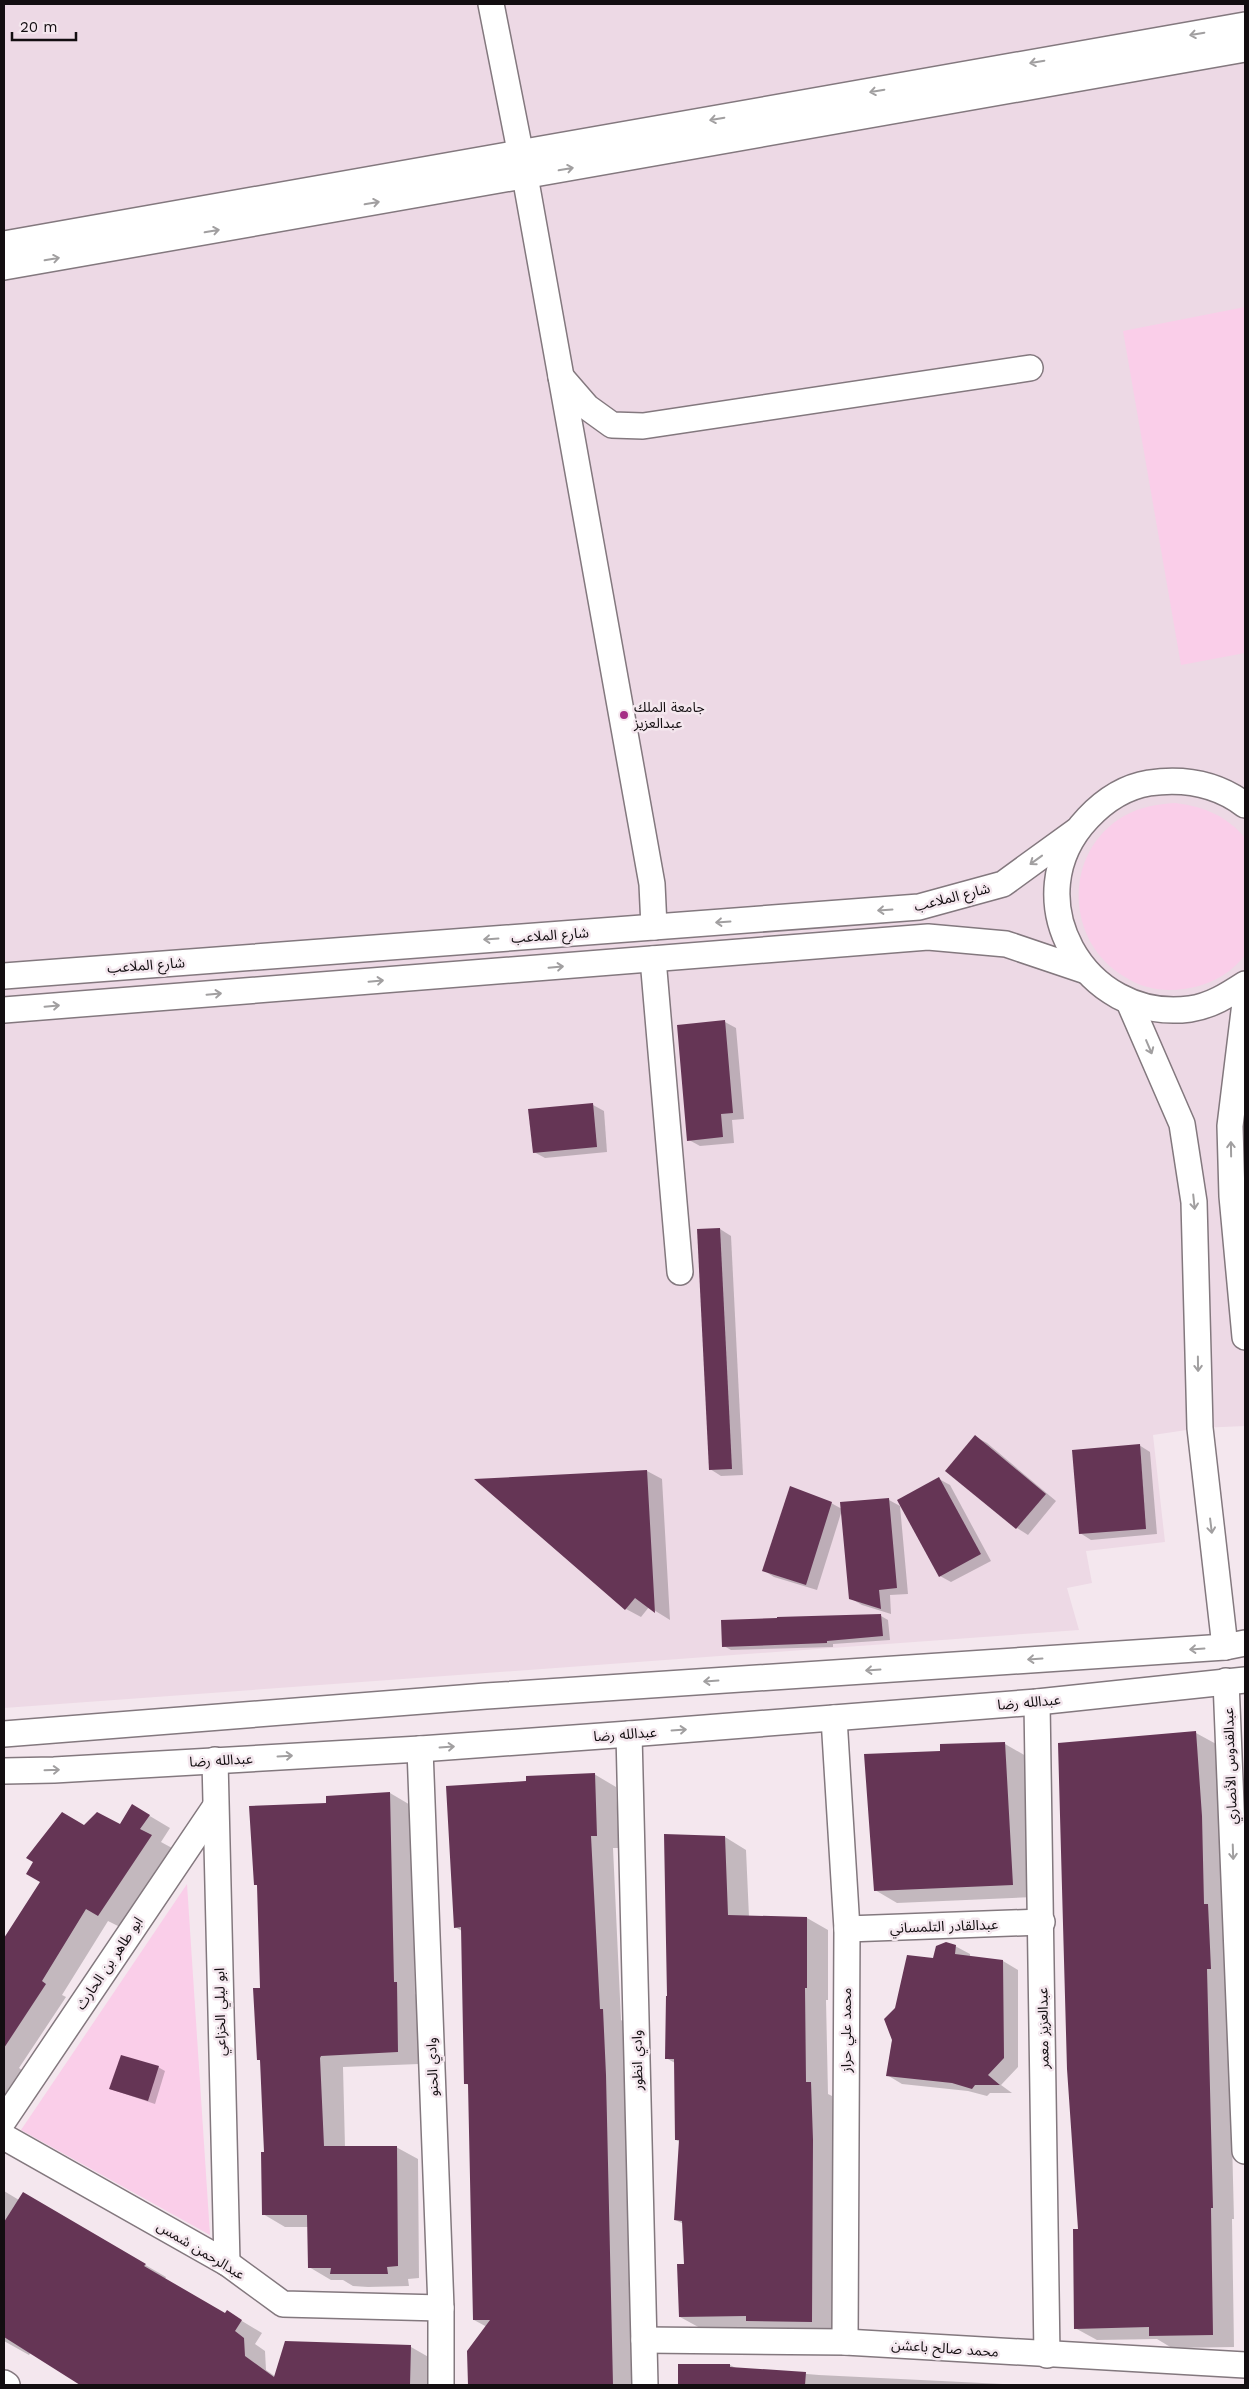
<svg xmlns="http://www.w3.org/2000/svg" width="1249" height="2389" font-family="'Work Sans','Noto Sans Arabic',sans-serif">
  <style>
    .built { fill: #edd9e5 }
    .green { fill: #facee9 }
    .shadow { fill: #0003 }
    .building { fill: #653555 }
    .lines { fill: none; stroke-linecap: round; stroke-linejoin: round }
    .minor-casing { stroke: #83787e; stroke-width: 28 }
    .minor { stroke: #fff; stroke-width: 25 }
    .oneway { stroke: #a19fa0 }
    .poi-dot { fill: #a52d85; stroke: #f4e7ee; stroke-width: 2 }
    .labels { text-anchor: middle; stroke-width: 5; stroke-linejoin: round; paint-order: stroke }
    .poi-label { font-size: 14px; fill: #130e11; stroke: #f4e7ee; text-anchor: start }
    .street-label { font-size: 14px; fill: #130e11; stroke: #f4e7ee }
  </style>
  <rect width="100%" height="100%" fill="#f4e7ee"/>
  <polygon class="built" points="4,4 1245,4 1245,1426 1200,1428 1153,1435 1165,1542 1086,1551 1092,1583 1067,1588 1079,1630 4,1708"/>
  <g class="green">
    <polygon points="1245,307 1245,653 1181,665 1123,331"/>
    <path d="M1175 803C1203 806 1227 816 1245 838V955C1230 975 1207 986 1184 989 1163 992 1142 988 1125 977 1065 942 1062 852 1124 816 1140 807 1157 804 1175 803Z"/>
    <polygon points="187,1884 210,2235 21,2130"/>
  </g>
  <g class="shadow">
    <polygon points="725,1022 736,1028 744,1119 732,1120 734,1143 700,1146 689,1140"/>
    <polygon points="593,1105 604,1111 607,1152 545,1158 534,1152"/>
    <polygon points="720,1229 731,1236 743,1475 721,1476 710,1469"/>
    <polygon points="976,1437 987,1443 1056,1501 1028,1535 1017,1528 947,1470"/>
    <polygon points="1139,1445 1150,1452 1157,1534 1091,1540 1080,1533"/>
    <polygon points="647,1471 662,1479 670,1620 649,1607 641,1617 626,1609 478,1481"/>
    <polygon points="939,1479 950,1485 991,1561 951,1582 940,1576"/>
    <polygon points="889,1500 900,1506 908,1594 890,1595 891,1614 862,1605 850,1598 842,1510 817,1590 774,1577 763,1570 831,1503 842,1509"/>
    <polygon points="881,1616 888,1620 890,1640 833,1644 833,1647 731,1650 724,1646"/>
    <polygon points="1196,1733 1218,1745 1228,1981 1234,2219 1232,2219 1234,2347 1172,2348 1157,2339 1097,2340 1075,2328 1079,2230"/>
    <polygon points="1005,1744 1026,1756 1034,1897 897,1903 875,1890 942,1752"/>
    <polygon points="594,1774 616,1787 619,1848 613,1848 621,2020 624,2022 634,2385 469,2385 469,2351 487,2327 474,2320 470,2086 465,2083 462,1931 455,1927 528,1782"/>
    <polygon points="390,1793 412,1806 415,1994 419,1996 419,2064 343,2067 345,2147 396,2147 418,2159 419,2278 408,2279 409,2286 368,2287 353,2286 343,2280 331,2280 309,2267 308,2227 285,2227 263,2214 265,2153 261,2061 258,2059 262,1989 258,1886 255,1884 328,1804 328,1798"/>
    <polygon points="133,1806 170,1828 161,1842 172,1848 120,1927 108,1921 62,1995 66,1997 19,2068 25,2072 4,2105 4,1940 42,1882 84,1826 121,1825"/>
    <polygon points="725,1837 746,1850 749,1917 807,1918 828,1930 828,2000 826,2000 828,2094 832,2096 834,2153 833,2334 769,2333 760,2328 702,2329 680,2317 685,2265 684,2224 675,2220 680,2142 676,2140 675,2063 666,2058"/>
    <polygon points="955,1946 970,1954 970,1957 1003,1961 1018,1970 1018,2067 1001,2085 1012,2093 990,2093 987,2096 968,2091 902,2084 887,2075 897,2008 934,1959"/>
    <polygon points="158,2067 165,2071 155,2104 110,2089"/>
    <polygon points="4,2191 19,2200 23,2194 166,2277 165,2279 225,2315 227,2312 262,2333 255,2344 265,2351 266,2370 276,2377 411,2347 432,2359 431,2385 85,2385 31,2352 29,2355 4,2341"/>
    <polygon points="679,2365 730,2365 736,2368 819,2375 1025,2385 679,2385"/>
  </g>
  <g class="building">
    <polygon points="725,1020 733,1113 721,1114 723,1137 687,1141 677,1025"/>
    <polygon points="593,1103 597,1147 533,1153 528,1109"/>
    <polygon points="720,1228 732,1469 709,1470 697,1229"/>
    <polygon points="975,1435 1046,1494 1016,1529 945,1471"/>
    <polygon points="1140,1444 1146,1529 1079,1534 1072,1450"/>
    <polygon points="647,1470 655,1613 635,1598 625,1610 474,1479"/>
    <polygon points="939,1477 981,1554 939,1577 897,1500"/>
    <polygon points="790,1486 832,1502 806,1585 762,1571"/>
    <polygon points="889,1498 897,1588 879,1590 881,1609 849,1599 840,1502"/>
    <polygon points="881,1614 883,1636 827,1641 827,1643 722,1647 721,1620 777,1618 777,1617"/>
    <polygon points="1196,1731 1202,1816 1204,1904 1208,1904 1211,1969 1207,1969 1213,2208 1211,2208 1213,2335 1149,2336 1149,2327 1074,2329 1073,2229 1078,2229 1067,2069 1058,1743"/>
    <polygon points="1005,1742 1013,1885 874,1891 864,1754 940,1751 940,1744"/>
    <polygon points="595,1773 597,1836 591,1836 600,2009 603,2009 606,2075 613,2385 468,2385 467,2351 490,2320 473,2320 468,2084 464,2084 461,1927 454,1928 446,1786 526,1781 526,1776"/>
    <polygon points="390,1792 394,1982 397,1982 398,2052 321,2056 320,2058 324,2146 397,2146 398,2266 387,2267 388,2274 330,2274 331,2268 308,2268 307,2215 262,2215 261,2152 264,2152 260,2060 257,2060 253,1988 260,1988 257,1885 254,1885 249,1806 326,1803 326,1796"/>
    <polygon points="132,1804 150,1815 140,1829 152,1835 98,1916 86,1909 42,1981 46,1984 4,2048 4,1938 40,1882 26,1874 33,1862 26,1858 62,1812 84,1825 97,1812 120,1824"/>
    <polygon points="664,1834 725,1836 728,1915 807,1917 807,1988 805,1988 806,2082 811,2082 813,2140 812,2322 746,2321 746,2316 679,2317 677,2264 684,2264 682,2221 674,2220 679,2140 675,2140 674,2059 665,2059 666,1996 667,1996"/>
    <polygon points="946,1942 956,1945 955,1954 1003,1960 1004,2058 988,2075 1000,2085 975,2085 972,2089 952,2083 886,2076 892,2040 884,2019 895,2008 907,1955 933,1958 936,1946"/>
    <polygon points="121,2055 159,2066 148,2101 109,2089"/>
    <polygon points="23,2192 146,2264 144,2266 225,2313 227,2310 242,2320 235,2331 244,2338 245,2356 274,2377 285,2341 411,2345 410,2385 80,2385 4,2337 4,2222"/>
    <polygon points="678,2364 730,2364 730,2367 806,2372 805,2385 678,2385"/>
  </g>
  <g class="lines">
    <g class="minor-casing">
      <g id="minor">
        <polyline points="491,4 525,176 652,884 654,927"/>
        <polyline points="4,244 1245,25"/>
        <polyline points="4,267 1245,49"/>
        <polyline points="561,377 587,407 612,425 643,426 1030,368"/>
        <path d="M1245 805C1216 783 1184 778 1149 783 1125 787 1104 801 1088 818 1013 897 1084 1023 1190 1009 1211 1006 1228 995 1245 984"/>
        <polyline points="653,959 680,1272"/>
        <polyline points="4,976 919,907 1003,884 1076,831"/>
        <polyline points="1129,1002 1182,1124 1194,1202 1200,1428 1225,1647"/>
        <polyline points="1245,1003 1230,1126 1232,1196 1245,1337"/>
        <polyline points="4,1010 928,937 1006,944 1086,971"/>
        <polyline points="1226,1681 1245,2151"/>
        <polyline points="1037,1702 1047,2355"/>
        <polyline points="834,1718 847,1929 845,2342"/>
        <polyline points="4,1734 486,1696 1225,1647 1245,1643"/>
        <polyline points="629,1734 645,2385"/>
        <polyline points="420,1749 441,2308 441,2385"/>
        <polyline points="215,1760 227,2263"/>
        <polyline points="4,1771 54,1770 420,1749 629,1734 1037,1702 1245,1680"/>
        <polyline points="847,1929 1042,1922"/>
        <polyline points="4,2120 215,1807"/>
        <polyline points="4,2137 227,2263 283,2304 441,2308"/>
        <polyline points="644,2340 845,2342 1245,2365"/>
        <polyline points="4,2383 7,2385"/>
      </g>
    </g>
    <use href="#minor" class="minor"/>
  </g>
  <defs><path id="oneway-shaft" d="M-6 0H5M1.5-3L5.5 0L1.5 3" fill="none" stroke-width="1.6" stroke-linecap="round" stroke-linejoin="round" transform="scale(1.25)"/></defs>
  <g class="oneway">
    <use href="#oneway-shaft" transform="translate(1197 34) rotate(170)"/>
    <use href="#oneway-shaft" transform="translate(1037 62) rotate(170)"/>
    <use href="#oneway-shaft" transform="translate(877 91) rotate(170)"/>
    <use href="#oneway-shaft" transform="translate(717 119) rotate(170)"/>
    <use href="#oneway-shaft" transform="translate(566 169) rotate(-10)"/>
    <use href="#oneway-shaft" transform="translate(372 203) rotate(-10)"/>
    <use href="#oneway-shaft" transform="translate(212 231) rotate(-10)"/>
    <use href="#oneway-shaft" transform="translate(52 259) rotate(-10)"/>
    <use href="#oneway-shaft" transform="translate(1036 860) rotate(144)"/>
    <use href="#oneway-shaft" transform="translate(885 910) rotate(176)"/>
    <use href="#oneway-shaft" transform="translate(723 922) rotate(176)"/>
    <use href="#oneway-shaft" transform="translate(491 939) rotate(176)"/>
    <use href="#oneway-shaft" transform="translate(556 967) rotate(-5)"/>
    <use href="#oneway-shaft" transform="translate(376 981) rotate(-5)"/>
    <use href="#oneway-shaft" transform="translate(214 994) rotate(-5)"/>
    <use href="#oneway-shaft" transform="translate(52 1006) rotate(-5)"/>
    <use href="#oneway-shaft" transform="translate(1149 1047) rotate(67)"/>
    <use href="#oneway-shaft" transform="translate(1231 1149) rotate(-91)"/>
    <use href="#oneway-shaft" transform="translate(1194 1202) rotate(84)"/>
    <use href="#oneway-shaft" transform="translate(1198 1364) rotate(89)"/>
    <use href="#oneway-shaft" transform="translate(1211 1526) rotate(83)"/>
    <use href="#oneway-shaft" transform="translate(1197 1649) rotate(176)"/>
    <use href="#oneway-shaft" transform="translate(1035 1659) rotate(176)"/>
    <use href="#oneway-shaft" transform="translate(873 1670) rotate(176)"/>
    <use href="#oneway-shaft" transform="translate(711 1681) rotate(176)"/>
    <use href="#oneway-shaft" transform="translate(679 1730) rotate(-4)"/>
    <use href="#oneway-shaft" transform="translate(447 1747) rotate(-4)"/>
    <use href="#oneway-shaft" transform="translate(285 1756) rotate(-3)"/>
    <use href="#oneway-shaft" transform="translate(52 1770) rotate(-2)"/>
    <use href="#oneway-shaft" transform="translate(1233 1852) rotate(88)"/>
  </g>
  <circle class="poi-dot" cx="624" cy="715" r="5"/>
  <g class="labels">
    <g class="poi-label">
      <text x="634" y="712">جامعة الملك<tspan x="634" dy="16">عبدالعزيز</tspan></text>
    </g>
    <g class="street-label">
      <text transform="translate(952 897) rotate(-14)" y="5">شارع الملاعب</text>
      <text transform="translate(550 935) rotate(-4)" y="5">شارع الملاعب</text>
      <text transform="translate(146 965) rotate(-4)" y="5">شارع الملاعب</text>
      <text transform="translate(1029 1702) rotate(-5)" y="5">عبدالله رضا</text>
      <text transform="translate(625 1734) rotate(-4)" y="5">عبدالله رضا</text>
      <text transform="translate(221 1760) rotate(-3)" y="5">عبدالله رضا</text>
      <text transform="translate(1230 1766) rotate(-92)" y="5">عبدالقدوس الأنصاري</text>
      <text transform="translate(944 1926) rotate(-2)" y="5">عبدالقادر التلمساني</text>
      <text transform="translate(109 1963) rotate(-56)" y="5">ابو طاهر بن الحارث</text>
      <text transform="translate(220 2012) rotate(-91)" y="5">ابو ليلي الخزاعي</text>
      <text transform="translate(1043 2028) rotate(-91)" y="5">عبدالعزيز معمر</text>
      <text transform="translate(846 2030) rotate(-90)" y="5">محمد علي حراز</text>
      <text transform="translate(637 2060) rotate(-91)" y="5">وادي انظور</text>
      <text transform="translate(432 2067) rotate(-92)" y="5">وادي الحنو</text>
      <text transform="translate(201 2250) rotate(31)" y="5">عبدالرحمن شمس</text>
      <text transform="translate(945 2348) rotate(4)" y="5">محمد صالح باعشن</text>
    </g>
  </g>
  <rect width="1249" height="2389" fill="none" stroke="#130e11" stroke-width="10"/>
  <path d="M12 32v8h64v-8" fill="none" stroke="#130e11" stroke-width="2.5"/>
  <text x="20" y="32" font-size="15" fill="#130e11" stroke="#f4e7ee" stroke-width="4" paint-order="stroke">20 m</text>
</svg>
